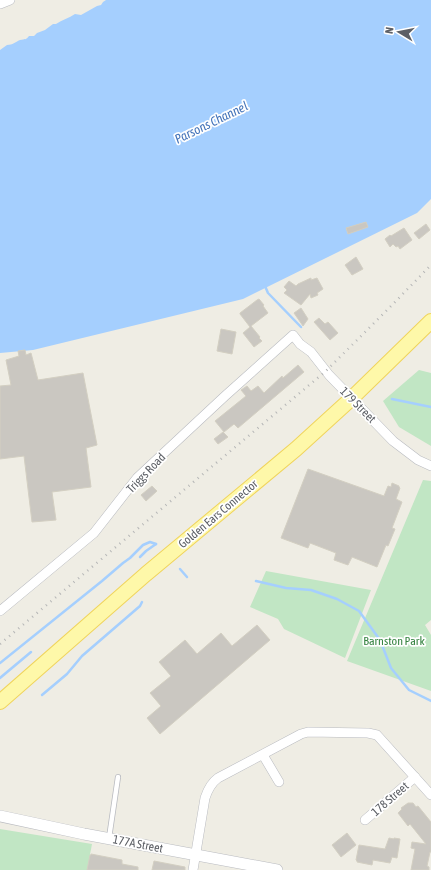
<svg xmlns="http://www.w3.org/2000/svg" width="431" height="870" font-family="'Asap Condensed',sans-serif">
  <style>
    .green { fill: #c1e6c4 }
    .water { fill: #a5cffe }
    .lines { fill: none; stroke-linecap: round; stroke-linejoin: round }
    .stream { stroke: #a5cffe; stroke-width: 2.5 }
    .building { fill: #cac7c1; stroke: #d3cfc2 }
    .service-casing { stroke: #b9bbc0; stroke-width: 6 }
    .minor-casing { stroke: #b9bbc0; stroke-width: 10 }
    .tertiary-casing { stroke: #b9bbc0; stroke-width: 12 }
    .primary-casing { stroke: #f0d45c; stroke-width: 16 }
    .service { stroke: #fff; stroke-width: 4.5 }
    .minor { stroke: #fff; stroke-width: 9 }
    .tertiary { stroke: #fff; stroke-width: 11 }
    .primary { stroke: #fef8a9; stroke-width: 14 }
    .rail { stroke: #b5b6b6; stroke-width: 2.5; stroke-dasharray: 1 5; stroke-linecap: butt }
    .labels { text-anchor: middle; stroke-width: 3.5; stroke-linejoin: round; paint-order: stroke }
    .street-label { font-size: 12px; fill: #5c5f65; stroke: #fff }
    .park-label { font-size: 12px; fill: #358340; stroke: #fff }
    .water-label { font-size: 13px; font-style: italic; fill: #4373b9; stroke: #fff }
  </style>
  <rect width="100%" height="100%" fill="#efede4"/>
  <g class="green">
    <polygon points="419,370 431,373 431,446 399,427 383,401"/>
    <polygon points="423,480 431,481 431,620 425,625 431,635 431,691 347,661"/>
    <polygon points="266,571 371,590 345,658 284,629 278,619 250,607"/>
    <polygon points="0,829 92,844 87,870 0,870"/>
  </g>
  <path class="water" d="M106 0H431V199L417 213 243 299 33 350 0 353V50L7 45C13 45 15 42 20 40 25 39 26 40 29 36H34L37 33 45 30 53 24H56C62 20 69 18 75 14L81 15 97 6 101 5 103 2Z"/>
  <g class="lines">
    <g class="stream">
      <polyline points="265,286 268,293 301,327"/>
      <polyline points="392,399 431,407"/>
      <polyline points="140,557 146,551 156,544"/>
      <polyline points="180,569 187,577"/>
      <polyline points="256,581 286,588 311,590 337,599 359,611 380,640 391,668 409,690 431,701"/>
      <polyline points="0,663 102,581 123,563 130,558 143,545 150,542 156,544"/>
      <polyline points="0,678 31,652"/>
      <polyline points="42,695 67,674 82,656 140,606 142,602"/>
    </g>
  </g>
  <g class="building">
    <polygon points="366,222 368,227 348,234 346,228"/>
    <polygon points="426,224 430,230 419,239 414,233"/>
    <polygon points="404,228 412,240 400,249 398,246 396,247 393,244 390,247 385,239 390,235 391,236"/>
    <polygon points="356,257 363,269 352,275 345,265"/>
    <polygon points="311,278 311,280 317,278 323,289 317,293 318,295 311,298 310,294 301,305 284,293 287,290 284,287 289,281 296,286 298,284"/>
    <polygon points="259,299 264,305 263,306 268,313 251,326 260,337 259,338 262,341 254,347 243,333 250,327 240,314 240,313 257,300"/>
    <polygon points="301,308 308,319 303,326 294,313"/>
    <polygon points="319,318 325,324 328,322 338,333 330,340 314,322"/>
    <polygon points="221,329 236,332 232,354 217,351"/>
    <polygon points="25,350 26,355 31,353 38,380 83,373 97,445 86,448 91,487 52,492 56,520 32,522 24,456 0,459 0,386 11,385 6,360 19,356 18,351"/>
    <polygon points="298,365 304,372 238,428 234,424 224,432 215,421 246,396 241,390 247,386 251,391 258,386 264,393 282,376 283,378"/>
    <polygon points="223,432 228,437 218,444 214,439"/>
    <polygon points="308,469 384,496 388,486 391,487 392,483 399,486 399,487 400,488 396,499 402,502 392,528 395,529 388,546 386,545 377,567 352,557 348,565 334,560 336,553 310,543 308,548 281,538"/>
    <polygon points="152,486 157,491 146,501 141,495"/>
    <polygon points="257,625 270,640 160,734 147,718 161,706 150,693 171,676 159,662 185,640 197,654 221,633 232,646"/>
    <polygon points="408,803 413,803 416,807 418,806 431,822 431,852 430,852 427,866 429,867 429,870 411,870 415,849 411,848 412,842 426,844 410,824 408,826 398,813 402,809 401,808"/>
    <polygon points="347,833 356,845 341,857 332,845"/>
    <polygon points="389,838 394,839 394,838 400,839 397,858 392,857 390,863 373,860 372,865 357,862 357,861 356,860 359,845 385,849"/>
    <polygon points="91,854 122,860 122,864 138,867 138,870 87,870 90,855 91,855"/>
    <polygon points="154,861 185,867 185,870 152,870"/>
  </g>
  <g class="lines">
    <g class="service-casing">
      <polyline id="service" points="109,838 118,777"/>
    </g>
    <g class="minor-casing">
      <g id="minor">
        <polyline points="0,4 10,0"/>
        <polyline points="0,611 94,533 137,478 225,396 293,335 300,344 311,352 329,375 393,441 418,460 431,466"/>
        <polyline points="263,755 279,782"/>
        <polyline points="365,820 415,777"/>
        <path d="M193 870 205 798C208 789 211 783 218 778L301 734 308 732 368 733 377 735 431 795"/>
      </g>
    </g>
    <g class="tertiary-casing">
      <polyline id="tertiary" points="0,816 84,834 277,870"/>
    </g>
    <g class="primary-casing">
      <polyline id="primary" points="0,702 146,574 296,449 352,398 431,321"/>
    </g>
    <use href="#service" class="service"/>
    <use href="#minor" class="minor"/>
    <use href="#tertiary" class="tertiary"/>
    <use href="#primary" class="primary"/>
    <polyline class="rail" points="0,644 326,371 394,303 431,265"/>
  </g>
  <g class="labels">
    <g class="street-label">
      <text transform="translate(358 405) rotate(45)" y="4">179 Street</text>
      <text transform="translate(146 473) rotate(-46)" y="4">Triggs Road</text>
      <text transform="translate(218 514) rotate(-40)" y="4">Golden Ears Connector</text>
      <text transform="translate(390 799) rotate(-41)" y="4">178 Street</text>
      <text transform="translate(138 844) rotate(11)" y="4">177A Street</text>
    </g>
    <g class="park-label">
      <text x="394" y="645">Barnston Park</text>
    </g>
    <g class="water-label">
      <text transform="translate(211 122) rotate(-26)" y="5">Parsons Channel</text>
    </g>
  </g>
  <g transform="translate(399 32) rotate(280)" stroke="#ffffff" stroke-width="3" paint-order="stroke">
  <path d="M0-3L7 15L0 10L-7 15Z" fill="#5c5f65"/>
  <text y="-6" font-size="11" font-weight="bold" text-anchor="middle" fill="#5c5f65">N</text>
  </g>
</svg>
